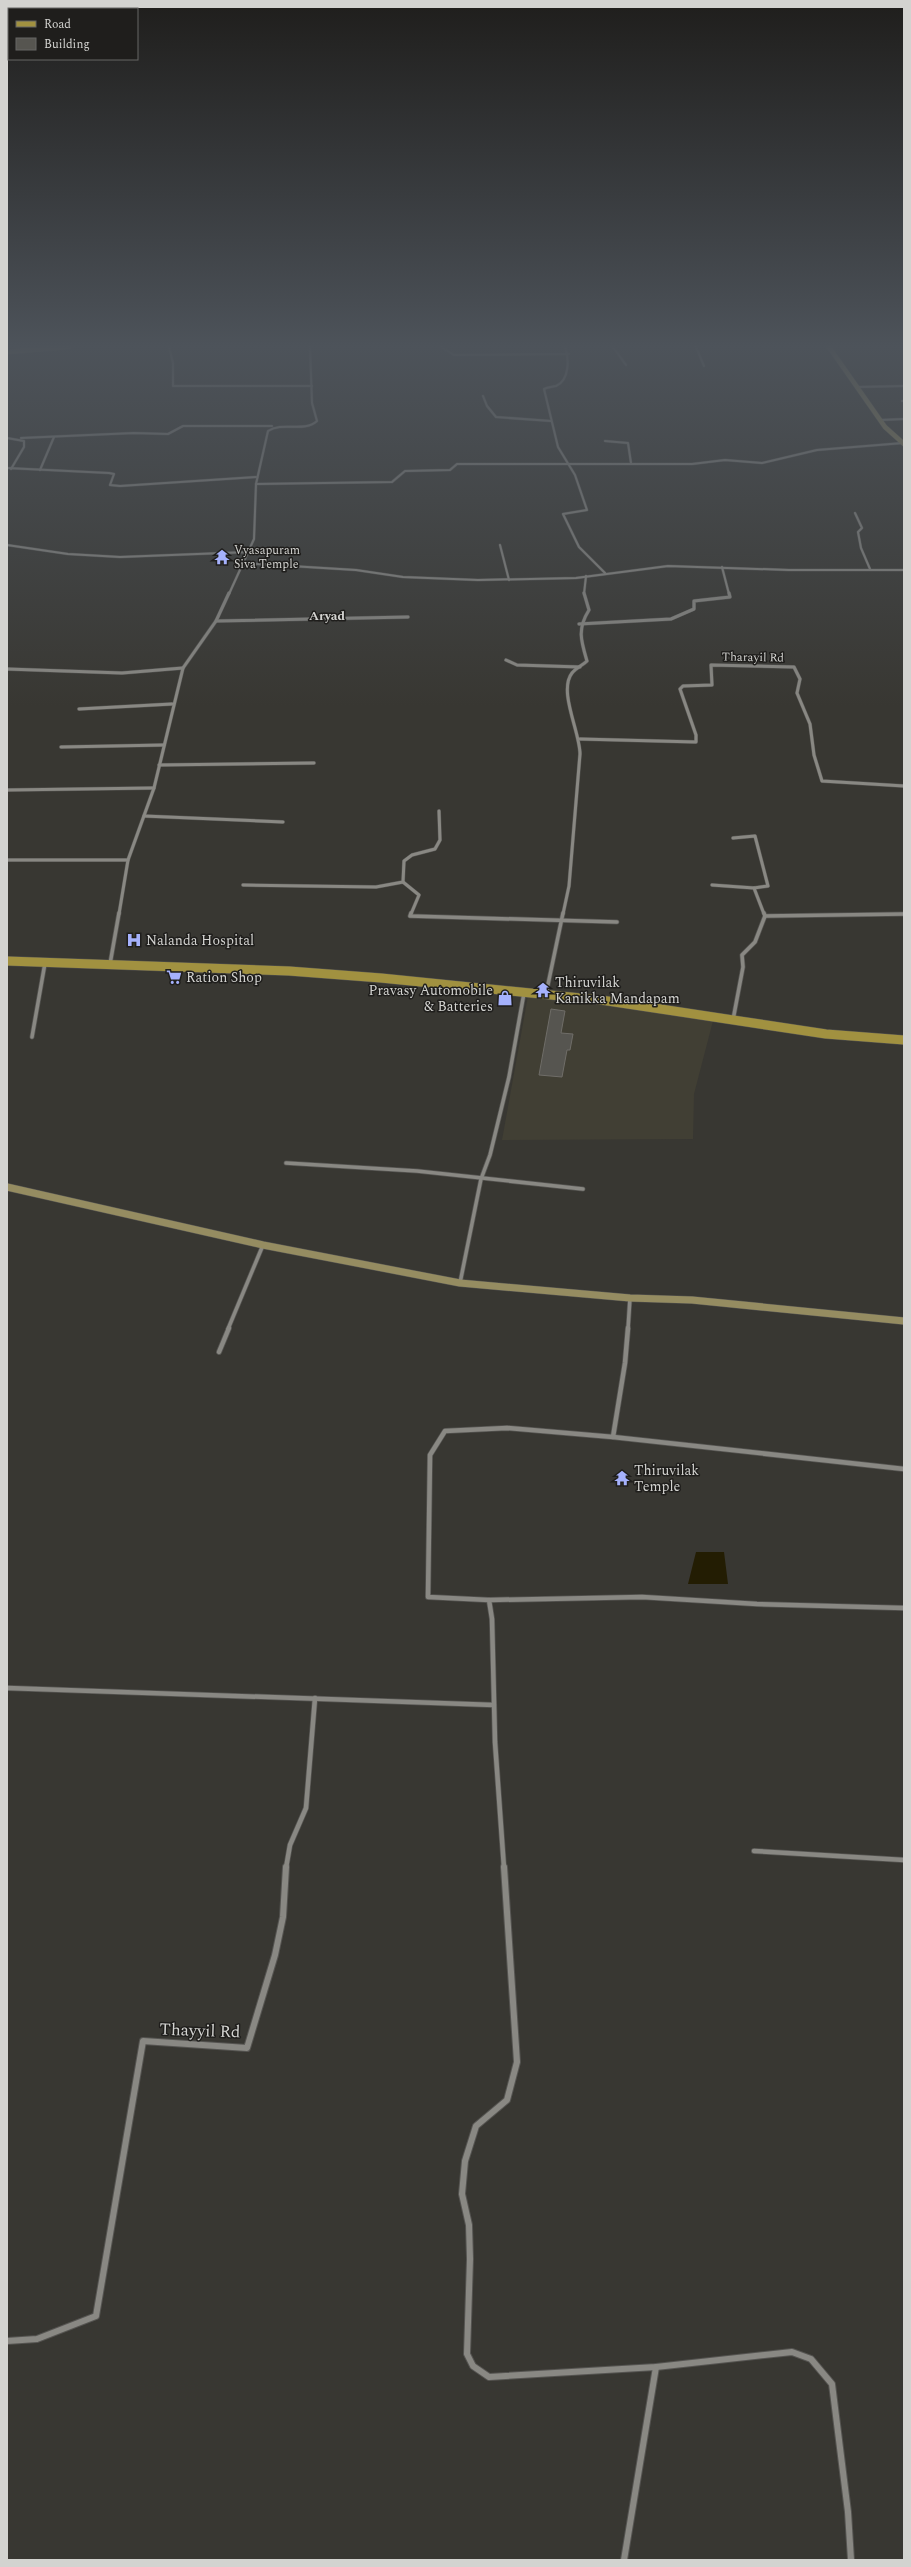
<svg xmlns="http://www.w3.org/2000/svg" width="911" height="2567" font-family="Spectral,serif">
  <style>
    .built { fill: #413f34 }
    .water { fill: #231d03 }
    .building { fill: #565550; stroke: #6f6d68 }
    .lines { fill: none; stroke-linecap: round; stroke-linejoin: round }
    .street-far4-casing { stroke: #555451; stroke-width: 3 }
    .street-far3-casing { stroke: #555451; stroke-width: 4 }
    .street-far2-casing { stroke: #555451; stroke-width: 5 }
    .street-far1-casing { stroke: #555451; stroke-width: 6 }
    .street-casing { stroke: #555451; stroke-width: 8 }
    .secondary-far1-casing { stroke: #555451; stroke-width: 5.5 }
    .secondary-casing { stroke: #555451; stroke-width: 8 }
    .primary-casing { stroke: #555451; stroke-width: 10 }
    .street-far4 { stroke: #898883; stroke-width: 2 }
    .street-far3 { stroke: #898883; stroke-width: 3 }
    .street-far2 { stroke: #898883; stroke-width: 3.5 }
    .street-far1 { stroke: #898883; stroke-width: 4.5 }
    .street { stroke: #898883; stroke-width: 6 }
    .secondary-far1 { stroke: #958c61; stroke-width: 4.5 }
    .secondary { stroke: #958c61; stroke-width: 7 }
    .primary { stroke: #a19140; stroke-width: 9 }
    .labels { text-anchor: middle; stroke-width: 3; stroke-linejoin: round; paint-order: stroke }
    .far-poi-label { font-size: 12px; fill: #d3d3d0; stroke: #1f1e1c; text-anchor: start }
    .far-street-label { font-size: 12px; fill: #d3d3d0; stroke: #1f1e1c }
    .far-quarter-label { font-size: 13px; font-weight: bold; fill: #d3d3d0; stroke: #1f1e1c }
    .poi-label { font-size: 14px; fill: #d3d3d0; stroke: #1f1e1c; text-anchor: start }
    .near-street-label { font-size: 17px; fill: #d3d3d0; stroke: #1f1e1c }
  </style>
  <rect width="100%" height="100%" fill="#383732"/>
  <polygon class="built" points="528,996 714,1017 694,1094 693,1139 502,1140"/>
  <polygon class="water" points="696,1552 724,1552 728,1584 688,1584"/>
  <polygon class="building" points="551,1009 565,1011 561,1033 573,1034 570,1050 567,1050 562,1077 539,1075"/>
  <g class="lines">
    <g class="street-far4-casing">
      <g id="street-far4">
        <polyline points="169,347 173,363 173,386 312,386"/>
        <polyline points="441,347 454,355 569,354"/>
        <path d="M565 347C569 358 570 380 556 386 552 387 548 387 544 389L558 447 575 475 587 510 563 514 579 547 605 573"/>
        <polyline points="613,347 626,365"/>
        <polyline points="696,347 704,366"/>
        <polyline points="856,387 904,386"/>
        <polyline points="483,396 487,406 496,417 551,421"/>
        <polyline points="902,401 904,401"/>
        <polyline points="880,420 904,419"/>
        <polyline points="7,438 24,441 24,447 11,469"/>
        <polyline points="21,438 134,433 168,434 183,426 272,426"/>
        <polyline points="605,441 628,443 631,463"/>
        <polyline points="7,468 109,473 114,474 110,485 120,486 256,477"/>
        <polyline points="40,470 54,437"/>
        <polyline points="256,484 392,482 405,471 450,470 457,464 692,464 725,460 762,463 817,450 903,443"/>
        <polyline points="855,513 862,528 858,532 861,548 870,569"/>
        <polyline points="7,545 68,554 120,557 249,552"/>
        <polyline points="500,545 509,580"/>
        <polyline points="243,563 356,570 403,577 478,580 576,578 668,566 789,570 904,570"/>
        <polyline points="722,567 729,594"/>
        <path d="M229 594 254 539 256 484 268 431C283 421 304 433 317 421L312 403 310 347"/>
        <polyline points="584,594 586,576"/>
      </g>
    </g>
    <g class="street-far3-casing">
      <g id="street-far3">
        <polyline points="216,621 408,617"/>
        <polyline points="579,624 671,619 694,609 694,601 730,597 729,593"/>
        <polyline points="506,660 517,665 580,667"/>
        <polyline points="7,669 122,673 183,668"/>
        <polyline points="79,709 172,704"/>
        <polyline points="580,739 696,742 696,735 680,689 683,686 712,685 711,665 794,667 800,679 797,693 810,724 814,755 822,781 904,786"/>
        <polyline points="61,747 164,745"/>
        <polyline points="159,765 314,763"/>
        <polyline points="7,790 154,788"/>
        <polyline points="144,816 283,822"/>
        <polyline points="733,838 755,836 768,886 754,888"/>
        <polyline points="7,860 128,860"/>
        <polyline points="403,882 404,861 412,855 435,849 440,840 439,811"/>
        <polyline points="243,885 376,887 403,882 419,895 411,914"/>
        <polyline points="712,885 754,888 764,914"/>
        <polyline points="119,914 128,860 154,788 183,668 216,621 229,593"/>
        <path d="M563 914 569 886 580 754C580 732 558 691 572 673 576 668 583 665 587 661 581 641 577 629 589 610L584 593"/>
      </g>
    </g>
    <g class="street-far2-casing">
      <g id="street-far2">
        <polyline points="411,913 410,916 617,922"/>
        <polyline points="765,916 904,914"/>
        <polyline points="110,964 119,913"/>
        <polyline points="546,994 563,913"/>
        <polyline points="733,1020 743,967 742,955 755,942 765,916 764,913"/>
        <polyline points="32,1037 45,963"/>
        <polyline points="286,1163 417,1171 583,1189"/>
        <polyline points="460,1283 481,1179 490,1155 509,1077 524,993"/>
        <polyline points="228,1329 263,1245"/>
        <polyline points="628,1329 630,1298"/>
      </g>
    </g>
    <g class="street-far1-casing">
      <g id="street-far1">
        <polyline points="219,1352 229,1328"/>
        <polyline points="613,1437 625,1363 628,1328"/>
        <polyline points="489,1600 642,1597 757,1604 904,1608"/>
        <polyline points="7,1688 494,1705"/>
        <polyline points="754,1851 904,1860"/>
        <polyline points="286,1868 290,1845 306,1808 315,1698"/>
        <polyline points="504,1868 495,1742 492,1619 489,1600 428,1597 430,1455 445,1431 507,1428 613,1437 904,1469"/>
      </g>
    </g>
    <g class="street-casing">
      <g id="street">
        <polyline points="504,1867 517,2062 507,2100 476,2126 465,2161 462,2194 469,2225 470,2259 467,2354 473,2366 489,2377 656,2367 792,2352 811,2359 832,2384 848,2512 851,2560"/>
        <polyline points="7,2341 37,2339 96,2316 143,2041 247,2048 275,1955 283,1917 286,1867"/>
        <polyline points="624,2560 656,2367"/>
      </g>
    </g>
    <g class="secondary-far1-casing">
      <g id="secondary-far1">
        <polyline points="829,347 885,427 904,444"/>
        <polyline points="7,352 69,347"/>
      </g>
    </g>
    <g class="secondary-casing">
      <polyline id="secondary" points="7,1187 263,1245 460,1283 630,1298 692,1300 904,1321"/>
    </g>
    <g class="primary-casing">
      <polyline id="primary" points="7,961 289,971 381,978 601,1000 826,1034 904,1040"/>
    </g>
    <use href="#street-far4" class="street-far4"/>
    <use href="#street-far3" class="street-far3"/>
    <use href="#street-far2" class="street-far2"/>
    <use href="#street-far1" class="street-far1"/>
    <use href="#street" class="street"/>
    <use href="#secondary-far1" class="secondary-far1"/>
    <use href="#secondary" class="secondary"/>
    <use href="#primary" class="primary"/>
  </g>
  <linearGradient id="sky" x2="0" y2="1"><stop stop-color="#1f1e1c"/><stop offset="0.49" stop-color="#4d535a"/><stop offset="1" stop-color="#4d535a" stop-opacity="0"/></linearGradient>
  <rect width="911" height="706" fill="url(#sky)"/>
  <defs>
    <g id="temple-bare" transform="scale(1.2)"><path d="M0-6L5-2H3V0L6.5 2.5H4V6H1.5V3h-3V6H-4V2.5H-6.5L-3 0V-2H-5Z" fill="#a5b1fc" stroke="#1f1e1c" stroke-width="2.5" paint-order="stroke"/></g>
    <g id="hospital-bare" transform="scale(1.2)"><path d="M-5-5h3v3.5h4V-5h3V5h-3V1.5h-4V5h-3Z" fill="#a5b1fc" stroke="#1f1e1c" stroke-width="2.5" paint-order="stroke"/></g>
    <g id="supermarket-bare" transform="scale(1.2)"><path d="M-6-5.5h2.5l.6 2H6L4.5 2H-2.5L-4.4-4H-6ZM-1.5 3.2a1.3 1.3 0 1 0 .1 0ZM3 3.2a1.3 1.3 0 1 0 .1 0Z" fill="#a5b1fc" stroke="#1f1e1c" stroke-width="2.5" paint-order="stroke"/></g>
    <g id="shop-bare" transform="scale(1.2)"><path d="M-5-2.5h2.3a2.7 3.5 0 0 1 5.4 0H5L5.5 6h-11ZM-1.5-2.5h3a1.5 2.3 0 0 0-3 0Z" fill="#a5b1fc" stroke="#1f1e1c" stroke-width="2.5" paint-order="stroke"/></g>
  </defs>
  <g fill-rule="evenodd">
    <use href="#temple-bare" x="222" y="557"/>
    <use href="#hospital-bare" x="134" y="940"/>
    <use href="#supermarket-bare" x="174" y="977"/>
    <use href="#temple-bare" x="543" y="990"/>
    <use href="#shop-bare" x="505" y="998"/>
    <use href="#temple-bare" x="622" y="1478"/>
  </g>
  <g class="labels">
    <g class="far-poi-label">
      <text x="234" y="554">Vyasapuram<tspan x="234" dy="14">Siva Temple</tspan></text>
    </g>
    <g class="far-street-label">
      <text transform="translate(753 657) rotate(1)" y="4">Tharayil Rd</text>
    </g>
    <g class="far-quarter-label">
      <text x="327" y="620">Aryad</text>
    </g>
    <g class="poi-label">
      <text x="146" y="945">Nalanda Hospital</text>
      <text x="186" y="982">Ration Shop</text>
      <text x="555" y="987">Thiruvilak<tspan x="555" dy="16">Kanikka Mandapam</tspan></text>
      <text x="493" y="995" text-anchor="end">Pravasy Automobile<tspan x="493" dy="16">&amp; Batteries</tspan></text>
      <text x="634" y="1475">Thiruvilak<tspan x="634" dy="16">Temple</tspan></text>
    </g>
    <g class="near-street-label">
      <text transform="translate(200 2030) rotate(2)" y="6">Thayyil Rd</text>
    </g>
  </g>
  <rect width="911" height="2567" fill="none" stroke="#d3d3d0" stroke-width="16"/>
  <rect x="8" y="8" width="130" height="52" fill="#1f1e1c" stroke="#676664"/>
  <rect x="16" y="21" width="20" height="6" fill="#a19140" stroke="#676664"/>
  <text x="44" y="28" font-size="12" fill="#d3d3d0">Road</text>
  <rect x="16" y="38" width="20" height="12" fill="#565550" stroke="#676664"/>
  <text x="44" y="48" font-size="12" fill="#d3d3d0">Building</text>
</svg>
